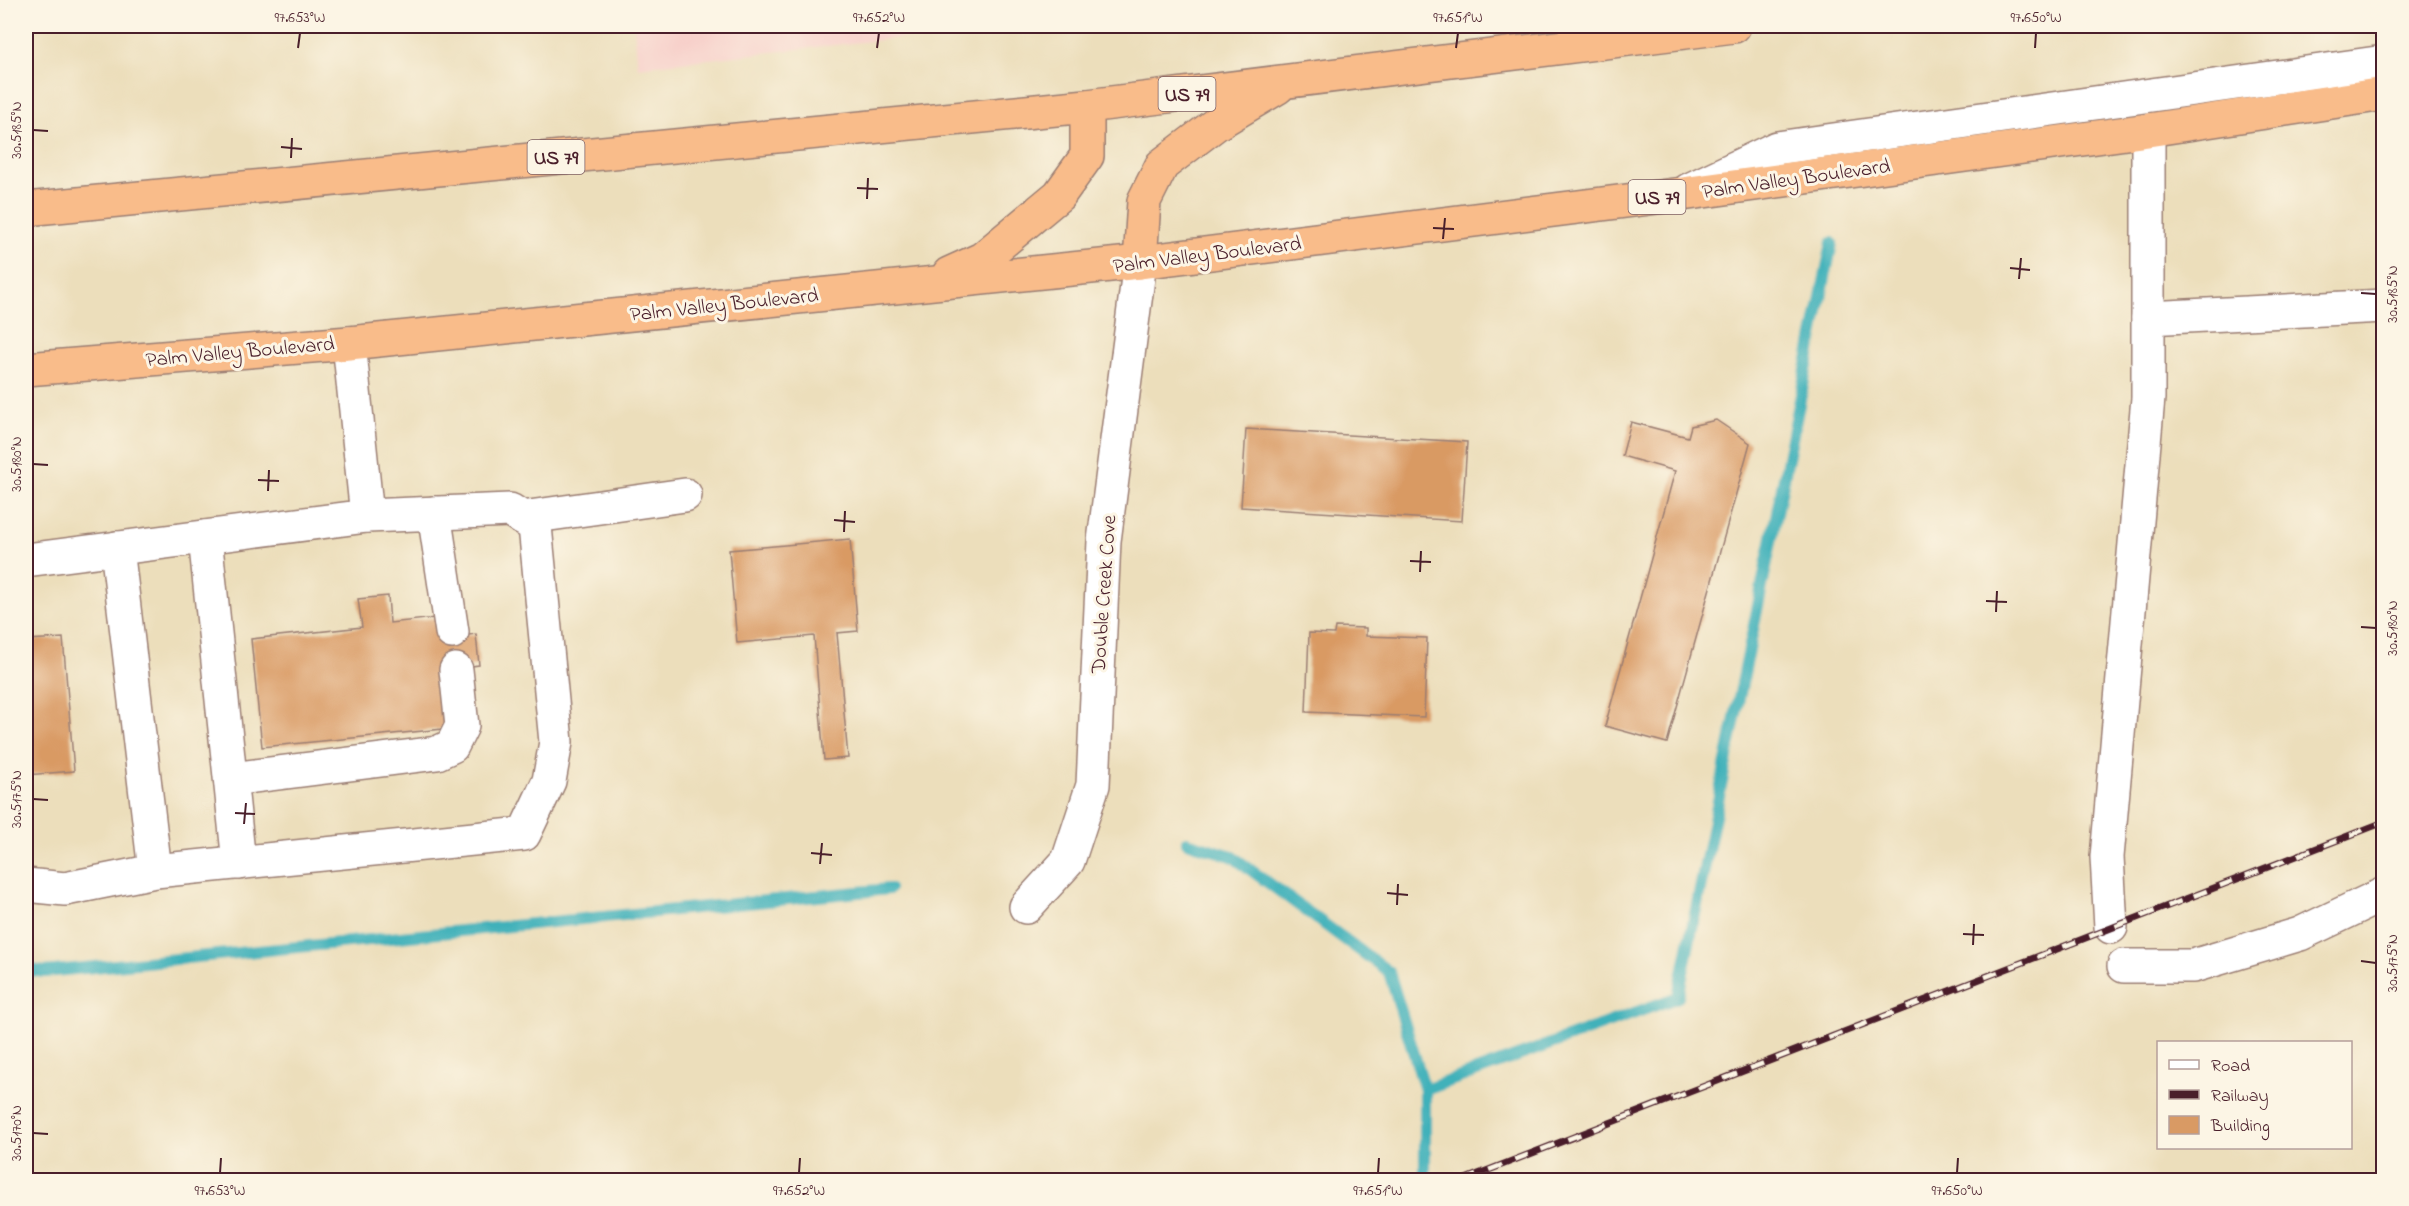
<svg xmlns="http://www.w3.org/2000/svg" width="2409" height="1206" font-family="'Indie Flower',sans-serif">
  <style>
    .built { fill: #f7d0ca }
    .lines { fill: none; stroke-linecap: round; stroke-linejoin: round }
    .stream { stroke: #41b1ba; stroke-width: 12 }
    .building { fill: #d99a64 }
    .minor-casing { stroke: #9b7e73; stroke-width: 36 }
    .highway-casing { stroke: #9b7e73; stroke-width: 36 }
    .minor { stroke: #fff; stroke-width: 33 }
    .highway { stroke: #f9bc8a; stroke-width: 33 }
    .rail-casing { stroke: #4a1f2b; stroke-width: 7 }
    .rail { stroke: #fcf5e5; stroke-width: 4.5; stroke-dasharray: 14; stroke-linecap: butt }
    .ticks { fill: none; stroke: #4a1f2b; stroke-width: 2 }
    .labels { text-anchor: middle; stroke-width: 6; stroke-linejoin: round; paint-order: stroke }
    .shield { fill: #fcf5e5; stroke: #7f5f63; stroke-width: 1.5 }
    .shield-label { font-size: 20px; font-weight: bold; fill: #4a1f2b }
    .street-label { font-size: 21px; fill: #4a1f2b; stroke: #fcf5e5 }
    .neatline { fill: none; stroke: #4a1f2b; stroke-width: 2 }
    .ticks-label { font-size: 15px; text-anchor: middle; fill: #4a1f2b }
  </style>
  <rect width="100%" height="100%" fill="#fcf5e5"/>
  <filter id="ink" filterUnits="userSpaceOnUse"><feTurbulence type="fractalNoise" baseFrequency=".0167" numOctaves="2"/><feDisplacementMap in="SourceGraphic" scale="12" xChannelSelector="R" yChannelSelector="G"/><feConvolveMatrix kernelMatrix="1 2 1 2 8 2 1 2 1" color-interpolation-filters="sRGB"/></filter>
  <filter id="wash" filterUnits="userSpaceOnUse"><feTurbulence type="fractalNoise" baseFrequency=".008" numOctaves="4" result="noise"/><feDisplacementMap in="SourceGraphic" scale="24" xChannelSelector="R" yChannelSelector="G"/><feGaussianBlur stdDeviation="1.35" result="paint"/><feColorMatrix in="noise" values="0 0 0 0 0 0 0 0 0 0 0 0 0 0 0 0 0 1.4 0 .05"/><feComposite in="paint" operator="in"/></filter>
  <g filter="url(#wash)">
    <rect width="100%" height="100%" fill="#ecdebb"/>
    <polygon class="built" points="634,26 1007,26 638,67"/>
    <g class="lines">
      <g class="stream">
        <polyline points="1187,842 1232,856 1389,972 1425,1090 1425,1180"/>
        <polyline points="26,969 44,972 889,889"/>
        <polyline points="1425,1090 1678,997 1832,243"/>
      </g>
    </g>
    <g id="blocks">
      <g class="building">
        <polygon points="1716,420 1750,443 1667,743 1605,726 1675,471 1622,456 1631,422 1688,437 1691,426"/>
        <polygon points="1246,429 1467,442 1462,521 1241,507"/>
        <polygon points="850,539 858,631 837,633 848,758 824,760 814,636 737,643 729,550"/>
        <polygon points="388,596 390,623 444,617 446,638 476,634 479,665 447,669 453,728 262,747 251,639 362,627 358,599"/>
        <polygon points="1335,627 1366,628 1366,636 1427,638 1424,717 1306,712 1309,633 1334,634"/>
        <polygon points="63,638 74,771 26,775 26,640"/>
      </g>
    </g>
  </g>
  <g filter="url(#ink)">
    <use href="#blocks" fill-opacity="0" stroke="#9b7e73" stroke-width="1.5"/>
    <g class="lines">
      <g class="minor-casing">
        <g id="minor">
          <polyline points="1689,190 1777,148 2384,62"/>
          <polyline points="2148,318 2384,306"/>
          <polyline points="434,513 452,632"/>
          <polyline points="522,518 685,495"/>
          <polyline points="205,537 239,863"/>
          <polyline points="117,548 155,871"/>
          <polyline points="26,560 367,516"/>
          <polyline points="231,779 437,753 452,746 462,726 456,670"/>
          <polyline points="26,885 65,889 155,871 524,834 549,781 556,742 535,526 510,510 367,516 349,343"/>
          <polyline points="1026,907 1068,861 1093,785 1104,541 1140,262"/>
          <polyline points="2111,927 2107,857 2148,398 2148,130"/>
          <polyline points="2124,966 2193,966 2300,934 2384,894"/>
        </g>
      </g>
      <g class="highway-casing">
        <g id="highway">
          <polyline points="26,209 1087,106 1734,26"/>
          <polyline points="1140,262 1144,201 1162,165 1216,124 1278,87"/>
          <polyline points="949,274 982,259 1059,195 1087,156 1087,106"/>
          <polyline points="26,369 349,343 1140,262 1682,194 2148,130 2384,94"/>
        </g>
      </g>
      <use href="#minor" class="minor"/>
      <use href="#highway" class="highway"/>
      <g class="rail-casing">
        <polyline id="rail" points="1463,1180 2384,822"/>
      </g>
      <use href="#rail" class="rail"/>
    </g>
  </g>
  <path class="ticks" d="M298 48 300 33M877 48 879 33M1456 48 1458 33M2035 48 2036 33M33 130 48 131M281 147 302 149M291 158 292 138M857 188 878 189M867 199 868 178M1433 228 1454 229M1443 239 1445 218M2010 268 2030 270M2019 279 2021 258M2361 293 2376 294M33 464 48 465M258 480 279 481M268 491 269 470M834 520 855 522M844 532 845 511M1410 561 1431 562M1420 572 1421 551M1986 601 2007 602M1996 612 1997 591M2361 627 2376 628M33 799 48 800M235 813 255 814M244 824 246 803M811 853 832 855M820 864 822 843M1387 893 1408 895M1397 905 1398 884M1963 934 1984 935M1973 945 1974 924M2361 961 2376 963M33 1133 48 1134M220 1173 221 1158M799 1173 800 1158M1378 1173 1379 1158M1957 1173 1958 1158"/>
  <g class="labels">
    <g class="shield">
      <rect x="1158.5" y="77" width="57" height="34" rx="4.5"/>
      <rect x="527.5" y="140" width="57" height="34" rx="4.5"/>
      <rect x="1628.5" y="180" width="57" height="34" rx="4.5"/>
    </g>
    <g class="shield-label">
      <text x="1187" y="101">US 79</text>
      <text x="556" y="164">US 79</text>
      <text x="1657" y="204">US 79</text>
    </g>
    <g class="street-label">
      <text transform="translate(1796 178) rotate(-8)" y="7">Palm Valley Boulevard</text>
      <text transform="translate(1207 254) rotate(-7)" y="7">Palm Valley Boulevard</text>
      <text transform="translate(724 304) rotate(-6)" y="7">Palm Valley Boulevard</text>
      <text transform="translate(240 351) rotate(-5)" y="7">Palm Valley Boulevard</text>
      <text transform="translate(1103 594) rotate(-86)" y="7">Double Creek Cove</text>
    </g>
  </g>
  <rect width="2409" height="1206" fill="none" stroke="#fcf5e5" stroke-width="66"/>
  <rect x="2157" y="1041" width="195" height="108" fill="#fcf5e5" stroke="#b59f9b" stroke-width="1.5"/>
  <rect x="2169" y="1060" width="30" height="9" fill="#ffffff" stroke="#b59f9b" stroke-width="1.5"/>
  <text x="2211" y="1071" font-size="18" fill="#4a1f2b">Road</text>
  <rect x="2169" y="1090" width="30" height="9" fill="#4a1f2b" stroke="#b59f9b" stroke-width="1.5"/>
  <text x="2211" y="1101" font-size="18" fill="#4a1f2b">Railway</text>
  <rect x="2169" y="1116" width="30" height="18" fill="#d99a64" stroke="#b59f9b" stroke-width="1.5"/>
  <text x="2211" y="1131" font-size="18" fill="#4a1f2b">Building</text>
  <rect x="33" y="33" width="2343" height="1140" class="neatline"/>
  <g class="ticks-label">
    <text x="300" y="22">97.653°W</text>
    <text x="879" y="22">97.652°W</text>
    <text x="1458" y="22">97.651°W</text>
    <text x="2036" y="22">97.650°W</text>
    <text transform="translate(16 130) rotate(-90)" y="5">30.5185°N</text>
    <text transform="translate(2392 294) rotate(-90)" y="5">30.5185°N</text>
    <text transform="translate(16 464) rotate(-90)" y="5">30.5180°N</text>
    <text transform="translate(2392 628) rotate(-90)" y="5">30.5180°N</text>
    <text transform="translate(16 799) rotate(-90)" y="5">30.5175°N</text>
    <text transform="translate(2392 963) rotate(-90)" y="5">30.5175°N</text>
    <text transform="translate(16 1133) rotate(-90)" y="5">30.5170°N</text>
    <text x="220" y="1195">97.653°W</text>
    <text x="799" y="1195">97.652°W</text>
    <text x="1378" y="1195">97.651°W</text>
    <text x="1957" y="1195">97.650°W</text>
  </g>
</svg>
